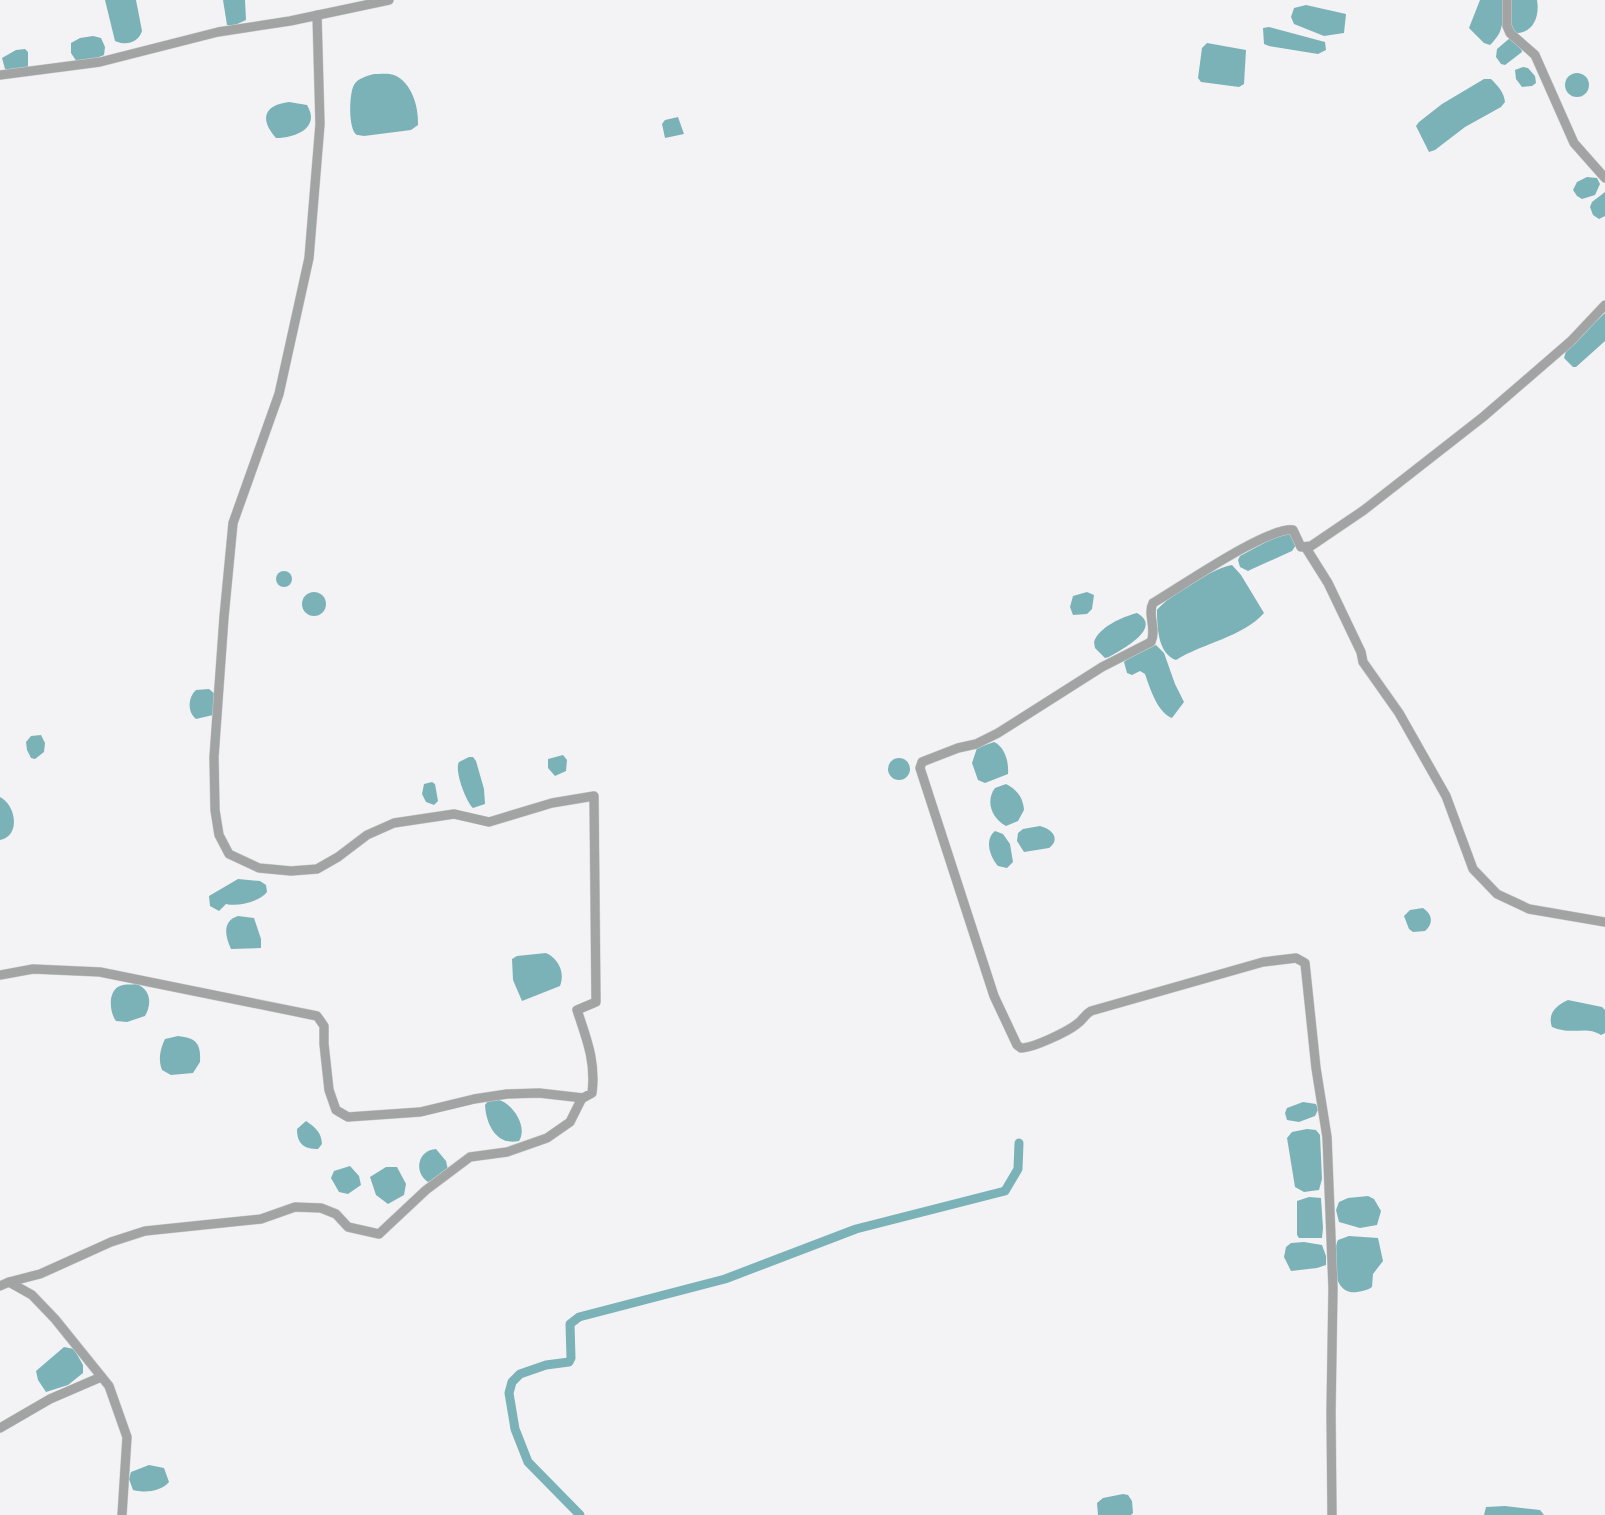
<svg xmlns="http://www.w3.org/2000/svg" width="1605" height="1515" font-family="Ubuntu,sans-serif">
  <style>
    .water { fill: #7bb2b8 }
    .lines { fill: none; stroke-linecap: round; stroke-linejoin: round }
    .canal { stroke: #7bb2b8; stroke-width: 9 }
    .street-casing { stroke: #d0d0d1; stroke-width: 10 }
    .street { stroke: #a2a3a3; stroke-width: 9 }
  </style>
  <rect width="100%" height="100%" fill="#f3f3f5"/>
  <g class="water">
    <path d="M105 0H136L142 31C138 43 126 46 115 41Z"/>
    <polygon points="223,0 245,0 246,20 233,26 227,25"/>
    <path d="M1480 0H1502C1503 20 1505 31 1490 45L1484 43 1469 28Z"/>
    <path d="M1510 0H1537C1540 16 1533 35 1513 33L1510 28Z"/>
    <polygon points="1306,5 1346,14 1344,33 1324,36 1294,24 1291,17 1294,8"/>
    <polygon points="1269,27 1325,42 1326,50 1318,54 1269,46 1264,44 1263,28"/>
    <polygon points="93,36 101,38 105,47 104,55 92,60 77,62 71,53 71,43 80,38"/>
    <polygon points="1510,38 1521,48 1522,52 1505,65 1501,64 1496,57 1497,49"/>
    <polygon points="1207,43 1246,50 1244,84 1239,87 1201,82 1198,78 1202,48"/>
    <polygon points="25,49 28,52 28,69 5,69 2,58 16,50"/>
    <polygon points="1523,67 1528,68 1535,76 1536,83 1532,86 1522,87 1516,79 1515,70"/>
    <circle cx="1577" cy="85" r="12"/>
    <path d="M374 74C380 74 389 73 394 75 412 82 419 108 418 125L411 130 364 136C364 136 357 135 357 135 348 130 349 93 354 85 358 78 367 76 374 74Z"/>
    <path d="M1484 79H1491C1498 86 1504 92 1505 102L1501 107 1465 127 1435 150 1429 152 1416 126 1419 122 1442 104Z"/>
    <path d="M289 102 307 105C321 128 295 138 276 138 259 119 264 105 289 102Z"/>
    <polygon points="678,117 684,134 665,138 662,124 665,120"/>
    <polygon points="1587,177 1597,178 1600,184 1595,195 1582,199 1577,196 1573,190 1577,182"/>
    <polygon points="1605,192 1605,216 1599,219 1593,215 1590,207 1592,202"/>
    <polygon points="1605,313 1605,341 1576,367 1573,367 1564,358 1567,348"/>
    <polygon points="1281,534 1291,534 1296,545 1292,551 1252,569 1248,571 1240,567 1238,560 1240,556"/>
    <path d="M1232 565 1241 575 1264 613C1243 637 1203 643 1176 660 1158 654 1157 627 1157 610 1168 596 1215 567 1232 565Z"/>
    <circle cx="284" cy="579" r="8"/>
    <polygon points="1087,592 1094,595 1092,609 1087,614 1073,615 1070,607 1073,596"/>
    <circle cx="314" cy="604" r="12"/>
    <path d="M1137 613C1164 628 1121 650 1109 657L1105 658 1095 648 1094 642C1099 627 1122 617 1137 613Z"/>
    <path d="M1156 645 1164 653 1175 684 1184 702 1172 718C1157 712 1150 688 1145 674L1140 671 1132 675 1127 673 1124 662 1129 657Z"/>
    <path d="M209 689 215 694 213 715 196 719C187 712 188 697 196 690Z"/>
    <polygon points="41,735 45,743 44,752 35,759 31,758 27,750 26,742 31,736"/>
    <path d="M994 742C1005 747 1009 762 1008 774L985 783 978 780 972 763 977 748Z"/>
    <polygon points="563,755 567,760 566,771 555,776 548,768 548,759"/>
    <path d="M469 757H473L476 761 484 789 485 804 473 808C466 802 454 770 459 762Z"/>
    <circle cx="899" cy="769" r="11"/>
    <polygon points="432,782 435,784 438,801 434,805 426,802 422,794 424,784"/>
    <path d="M1006 784C1017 790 1023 797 1024 810L1018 821 1006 826C992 819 985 801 995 788Z"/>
    <path d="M0 797C16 805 21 836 0 840Z"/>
    <path d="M1040 826C1052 829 1061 839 1049 848L1024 852 1017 841 1018 833 1023 829Z"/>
    <path d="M995 831 1003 834 1010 844 1013 862 1007 868 998 866C990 857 984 840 995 831Z"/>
    <path d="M238 879 260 881 266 885 267 892C259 902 238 907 226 904L219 911 210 906 209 896Z"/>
    <path d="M1423 908C1432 914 1434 923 1425 931L1413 932 1409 929 1404 916 1410 910Z"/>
    <path d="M238 916 254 918 261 939V948L231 949C225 936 222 921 238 916Z"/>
    <path d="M546 953C559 959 565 973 560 986L522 1001 513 980 512 959 517 956Z"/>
    <path d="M136 984C151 989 152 1004 145 1016L127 1022 116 1021C109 1012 107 988 123 985 127 984 132 985 136 984Z"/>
    <path d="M1568 1000 1602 1007 1605 1010V1033L1601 1035C1585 1025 1573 1036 1552 1027 1547 1013 1557 1005 1568 1000Z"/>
    <path d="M178 1036C196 1038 201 1043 200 1062L193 1073 171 1075 162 1070C158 1060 160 1049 165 1039Z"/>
    <path d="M499 1100C513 1104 528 1127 519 1141 496 1146 486 1124 485 1105L488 1101Z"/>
    <polygon points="1303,1102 1316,1104 1318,1110 1315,1116 1299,1122 1287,1120 1285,1113 1287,1108"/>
    <path d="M306 1121C316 1128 321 1132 322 1144L318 1149C304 1149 297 1144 297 1129Z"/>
    <polygon points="1307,1129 1316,1130 1320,1135 1322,1179 1319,1190 1304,1192 1295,1187 1287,1138 1292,1132"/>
    <path d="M436 1149 446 1161 448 1170 437 1179 428 1182C413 1172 418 1150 436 1149Z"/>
    <polygon points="350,1166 359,1176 361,1185 348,1194 339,1192 331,1178 334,1171"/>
    <polygon points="386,1167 397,1167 406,1184 404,1195 388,1204 376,1195 370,1177"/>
    <polygon points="1368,1196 1374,1199 1381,1211 1377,1225 1360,1228 1339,1222 1336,1210 1339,1202 1348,1198"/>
    <polygon points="1309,1197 1321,1198 1323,1228 1322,1238 1299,1238 1297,1235 1297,1201"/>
    <path d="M1349 1236 1378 1238 1383 1261 1373 1274 1372 1287C1368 1290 1363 1291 1357 1292 1332 1296 1331 1256 1338 1240Z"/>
    <polygon points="1304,1242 1322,1245 1326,1256 1326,1265 1317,1268 1291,1271 1284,1257 1286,1247 1291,1243"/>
    <polygon points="64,1347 74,1349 83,1365 83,1373 68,1385 46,1392 38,1380 36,1371"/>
    <path d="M149 1465 164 1468 169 1482C160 1492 145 1493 133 1490L129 1479 131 1472Z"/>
    <polygon points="1123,1494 1128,1495 1132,1501 1133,1513 1131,1515 1098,1515 1097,1503 1103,1498"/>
    <polygon points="1505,1506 1540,1510 1544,1515 1484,1515 1486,1507"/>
  </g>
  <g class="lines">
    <polyline class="canal" points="580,1515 528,1462 515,1429 509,1393 512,1382 520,1374 546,1365 569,1362 571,1358 570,1324 579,1317 725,1279 856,1229 1005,1191 1018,1169 1019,1143"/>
    <g class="street-casing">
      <g id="street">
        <polyline points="1507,0 1507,26 1510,33 1535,55 1574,143 1605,178"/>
        <polyline points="0,75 100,62 218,32 290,21 389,0"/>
        <polyline points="1306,548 1328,583 1361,652 1363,662 1399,713 1446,796 1473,869 1497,894 1529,909 1605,922"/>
        <path d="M0 975 33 969 100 972 317 1016 324 1026V1044L329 1090 336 1110 348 1117 420 1112 474 1099 507 1094 539 1093 583 1098 592 1093C596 1062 587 1040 577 1010L596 1002 594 796 552 803 489 822 454 814 394 823 367 835 338 857 317 869 291 871 259 868 229 854 219 835 215 810 214 757 224 617 233 523 279 394 309 258 320 124 317 15"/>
        <polyline points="9,1282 40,1274 111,1242 145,1231 261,1219 295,1207 321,1208 336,1214 348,1227 379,1234 426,1190 470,1157 507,1152 547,1138 570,1122 582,1098"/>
        <polyline points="0,1286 9,1282 32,1295 55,1319 109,1386 127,1437 122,1515"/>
        <polyline points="0,1428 50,1399 101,1377"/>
        <path d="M1332 1515 1331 1412 1333 1288 1327 1137 1316 1068 1305 963 1296 958 1263 962 1091 1011C1084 1015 1083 1020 1077 1024 1067 1032 1033 1048 1021 1048L1017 1045 994 996 920 768 922 762 958 748 976 744 998 733 1102 667 1151 642C1157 629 1147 614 1153 603 1179 588 1268 526 1293 530L1301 547 1311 546 1364 510 1483 417 1571 341 1605 305"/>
      </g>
    </g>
    <use href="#street" class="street"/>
  </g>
</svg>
